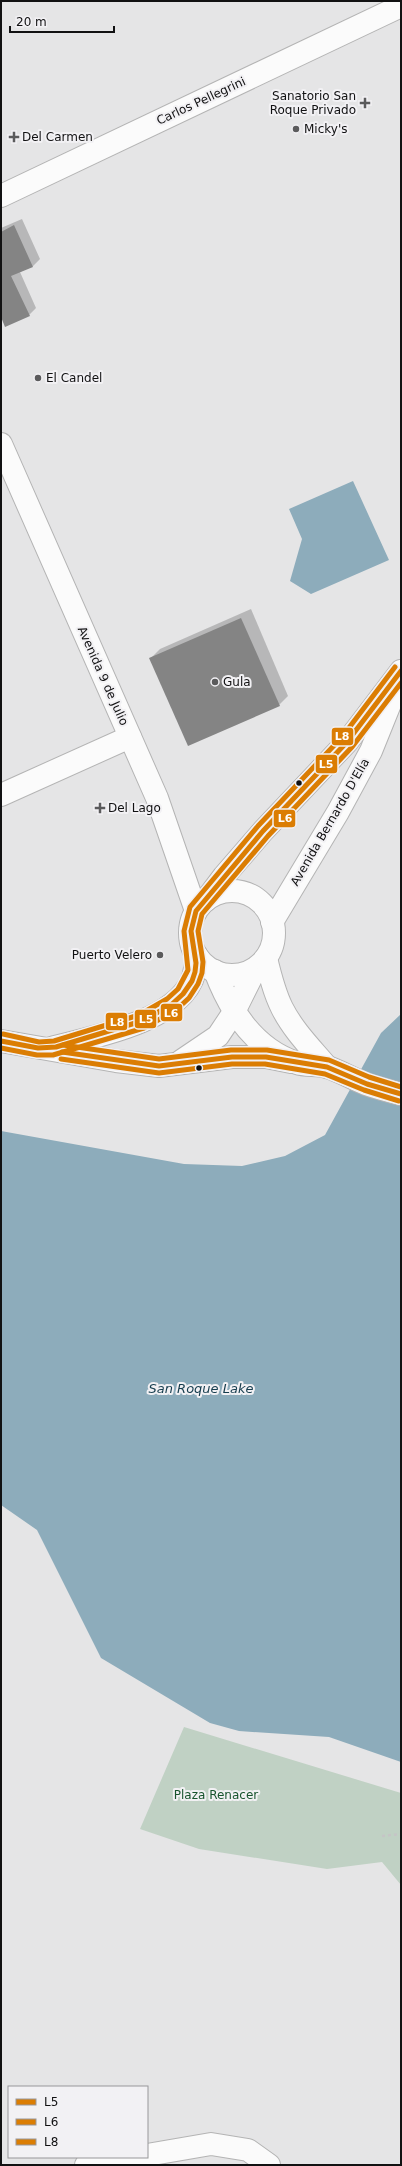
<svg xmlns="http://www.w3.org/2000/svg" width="402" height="2166" font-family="'DejaVu Sans',sans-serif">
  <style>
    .green { fill: #c0d1c4 }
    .water { fill: #8dacbb }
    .shadow { fill: #0003 }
    .building { fill: #848484 }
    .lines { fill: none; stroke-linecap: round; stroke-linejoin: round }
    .minor-casing { stroke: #b4b4b4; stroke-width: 24 }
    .major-casing { stroke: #b4b4b4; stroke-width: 24 }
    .path { stroke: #c5c5c6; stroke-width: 2.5; stroke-dasharray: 3 3; stroke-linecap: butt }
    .minor { stroke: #fbfbfb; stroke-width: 22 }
    .major { stroke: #fbfbfb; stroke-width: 22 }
    .bus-1-casing { stroke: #f2f1f4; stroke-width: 8 }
    .bus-2-casing { stroke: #f2f1f4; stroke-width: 8 }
    .bus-3-casing { stroke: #f2f1f4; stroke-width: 8 }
    .bus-1 { stroke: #db7d03; stroke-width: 5 }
    .bus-2 { stroke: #db7d03; stroke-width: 5 }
    .bus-3 { stroke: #db7d03; stroke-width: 5 }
    .poi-dot { fill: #5b5b5c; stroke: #f2f1f4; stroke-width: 1.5 }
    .bus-dot { fill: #111112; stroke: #f2f1f4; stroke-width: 1.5 }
    .labels { text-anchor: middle; stroke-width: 4; stroke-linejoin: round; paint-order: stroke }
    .poi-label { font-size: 12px; fill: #111112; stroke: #f2f1f4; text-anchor: start }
    .street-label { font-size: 12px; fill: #111112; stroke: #f2f1f4 }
    .park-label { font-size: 12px; fill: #18542e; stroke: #f2f1f4 }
    .water-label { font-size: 13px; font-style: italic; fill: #153c4d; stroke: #f2f1f4 }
    .line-badge { stroke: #f2f1f4; stroke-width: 1.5 }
    .badge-label { font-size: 11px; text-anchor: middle; font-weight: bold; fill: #fff }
  </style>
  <rect width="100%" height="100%" fill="#e5e5e6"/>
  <polygon class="green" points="184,1727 401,1793 401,1885 382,1862 327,1869 199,1849 140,1829"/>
  <g class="water">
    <polygon points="353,481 389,560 311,594 290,581 302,539 289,509"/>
    <polygon points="401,1014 401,1762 329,1737 239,1731 210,1723 101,1658 37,1530 1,1505 1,1131 184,1164 242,1166 285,1156 325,1135 381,1033"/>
  </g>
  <g class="shadow">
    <polygon points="22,219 40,259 33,266 20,272 36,308 29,315 1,315 1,228"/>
    <polygon points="251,609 288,696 279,705 151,658 160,649"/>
  </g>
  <g class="building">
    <polygon points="14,225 33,267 11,276 30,316 5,327 1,317 1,232"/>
    <polygon points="241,618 280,706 188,746 149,658"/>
  </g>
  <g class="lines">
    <g class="minor-casing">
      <g id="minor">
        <polyline points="1,196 401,6"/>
        <polyline points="1,795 130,737"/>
        <polyline points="1,1041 116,1061 159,1066 232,1057 266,1057 291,1062"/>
        <path d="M51 1048C92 1037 173 1023 192 980 195 972 196 964 197 956"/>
        <polyline points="181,1061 218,1036 234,1012 256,968"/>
        <polyline points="147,2155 211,2144 248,2150 269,2165"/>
        <polyline points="86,2165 133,2157"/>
      </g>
    </g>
    <g class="major-casing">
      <g id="major">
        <polyline points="1,444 157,798 196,911"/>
        <circle cx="232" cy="933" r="42"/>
        <polyline points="206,900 224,876 263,831 347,742 401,671"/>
        <polyline points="272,922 338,812 371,751 394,694"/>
        <path d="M266 958C270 975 274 992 282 1008 293 1030 311 1048 327 1067"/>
        <path d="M215 971C230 1011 254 1049 297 1063 306 1066 317 1064 327 1067 340 1071 353 1079 366 1084 377 1088 389 1091 401 1094"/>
      </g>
    </g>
    <polyline class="path" points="382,1836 401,1834"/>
    <use href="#minor" class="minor"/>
    <use href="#major" class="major"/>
    <g class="bus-1-casing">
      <g id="bus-1">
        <polyline points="1,1041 38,1048 56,1047 142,1021 171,1005 183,994 192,981 195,972 196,963 191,931 196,911 263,831 347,742 401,671"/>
        <polyline points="62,1052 159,1066 232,1057 266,1057 327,1067 367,1084 401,1094"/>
      </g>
    </g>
    <g class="bus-2-casing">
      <g id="bus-2">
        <polyline points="1,1048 37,1055 53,1055 144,1028 176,1010 189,998 198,984 202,973 203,962 198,931 202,914 268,836 352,747 401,683"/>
        <polyline points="61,1059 159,1073 232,1064 265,1064 325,1074 364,1090 399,1101"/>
      </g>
    </g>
    <g class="bus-3-casing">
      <g id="bus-3">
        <polyline points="3,1034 39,1042 54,1041 139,1015 167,999 178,989 188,970 184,931 190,907 258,826 342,737 395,667"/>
        <polyline points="63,1045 159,1059 231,1050 267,1050 329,1060 369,1077 401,1087"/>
      </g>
    </g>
    <use href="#bus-1" class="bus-1"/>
    <use href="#bus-2" class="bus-2"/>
    <use href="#bus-3" class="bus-3"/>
  </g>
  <g class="poi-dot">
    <path d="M363 97h4v4h4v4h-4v4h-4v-4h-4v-4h4z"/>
    <circle cx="296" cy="129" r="4"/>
    <path d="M12 131h4v4h4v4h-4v4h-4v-4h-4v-4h4z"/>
    <circle cx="38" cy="378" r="4"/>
    <circle cx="215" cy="682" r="4"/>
    <path d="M98 802h4v4h4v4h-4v4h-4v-4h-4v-4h4z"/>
    <circle cx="160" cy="955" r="4"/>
  </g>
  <g class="bus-dot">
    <circle cx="299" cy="783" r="3.5"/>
    <circle cx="199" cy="1068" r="3.5"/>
  </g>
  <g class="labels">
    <g class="poi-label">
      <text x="356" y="100" text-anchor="end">Sanatorio San<tspan x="356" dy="14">Roque Privado</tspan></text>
      <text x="304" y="133">Micky's</text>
      <text x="22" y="141">Del Carmen</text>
      <text x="46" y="382">El Candel</text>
      <text x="223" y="686">Gula</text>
      <text x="108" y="812">Del Lago</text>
      <text x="152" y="959" text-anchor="end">Puerto Velero</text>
    </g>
    <g class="street-label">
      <text transform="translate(201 101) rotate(-25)" y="4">Carlos Pellegrini</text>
      <text transform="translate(103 676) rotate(66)" y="4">Avenida 9 de Julio</text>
      <text transform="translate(330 822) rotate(-60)" y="4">Avenida Bernardo D'Elía</text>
    </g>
    <g class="park-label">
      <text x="216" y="1799">Plaza Renacer</text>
    </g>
    <g class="water-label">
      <text x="201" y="1393">San Roque Lake</text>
    </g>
  </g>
  <g class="line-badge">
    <rect x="331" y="727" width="23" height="19" rx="4" fill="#db7d03"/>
    <rect x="315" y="754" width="23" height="20" rx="4" fill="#db7d03"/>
    <rect x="273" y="809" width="23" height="19" rx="4" fill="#db7d03"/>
    <rect x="160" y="1003" width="23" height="19" rx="4" fill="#db7d03"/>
    <rect x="134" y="1009" width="23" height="20" rx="4" fill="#db7d03"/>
    <rect x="105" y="1012" width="23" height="19" rx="4" fill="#db7d03"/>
  </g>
  <g class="badge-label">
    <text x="342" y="740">L8</text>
    <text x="326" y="768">L5</text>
    <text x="285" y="822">L6</text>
    <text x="171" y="1017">L6</text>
    <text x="146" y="1023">L5</text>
    <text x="117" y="1026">L8</text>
  </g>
  <rect width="402" height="2166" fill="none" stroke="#111112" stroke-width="4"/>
  <rect x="8" y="2086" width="140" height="72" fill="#f2f1f4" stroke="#98979a"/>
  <rect x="16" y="2099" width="20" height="6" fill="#db7d03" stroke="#98979a"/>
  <text x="44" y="2106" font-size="12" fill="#111112">L5</text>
  <rect x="16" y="2119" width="20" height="6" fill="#db7d03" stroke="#98979a"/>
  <text x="44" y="2126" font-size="12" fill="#111112">L6</text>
  <rect x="16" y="2139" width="20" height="6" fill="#db7d03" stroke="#98979a"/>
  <text x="44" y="2146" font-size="12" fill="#111112">L8</text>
  <path d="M10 26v6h104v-6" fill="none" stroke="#111112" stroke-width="2"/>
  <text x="16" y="26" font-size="12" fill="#111112" stroke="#f2f1f4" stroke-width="3" paint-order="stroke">20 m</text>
</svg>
